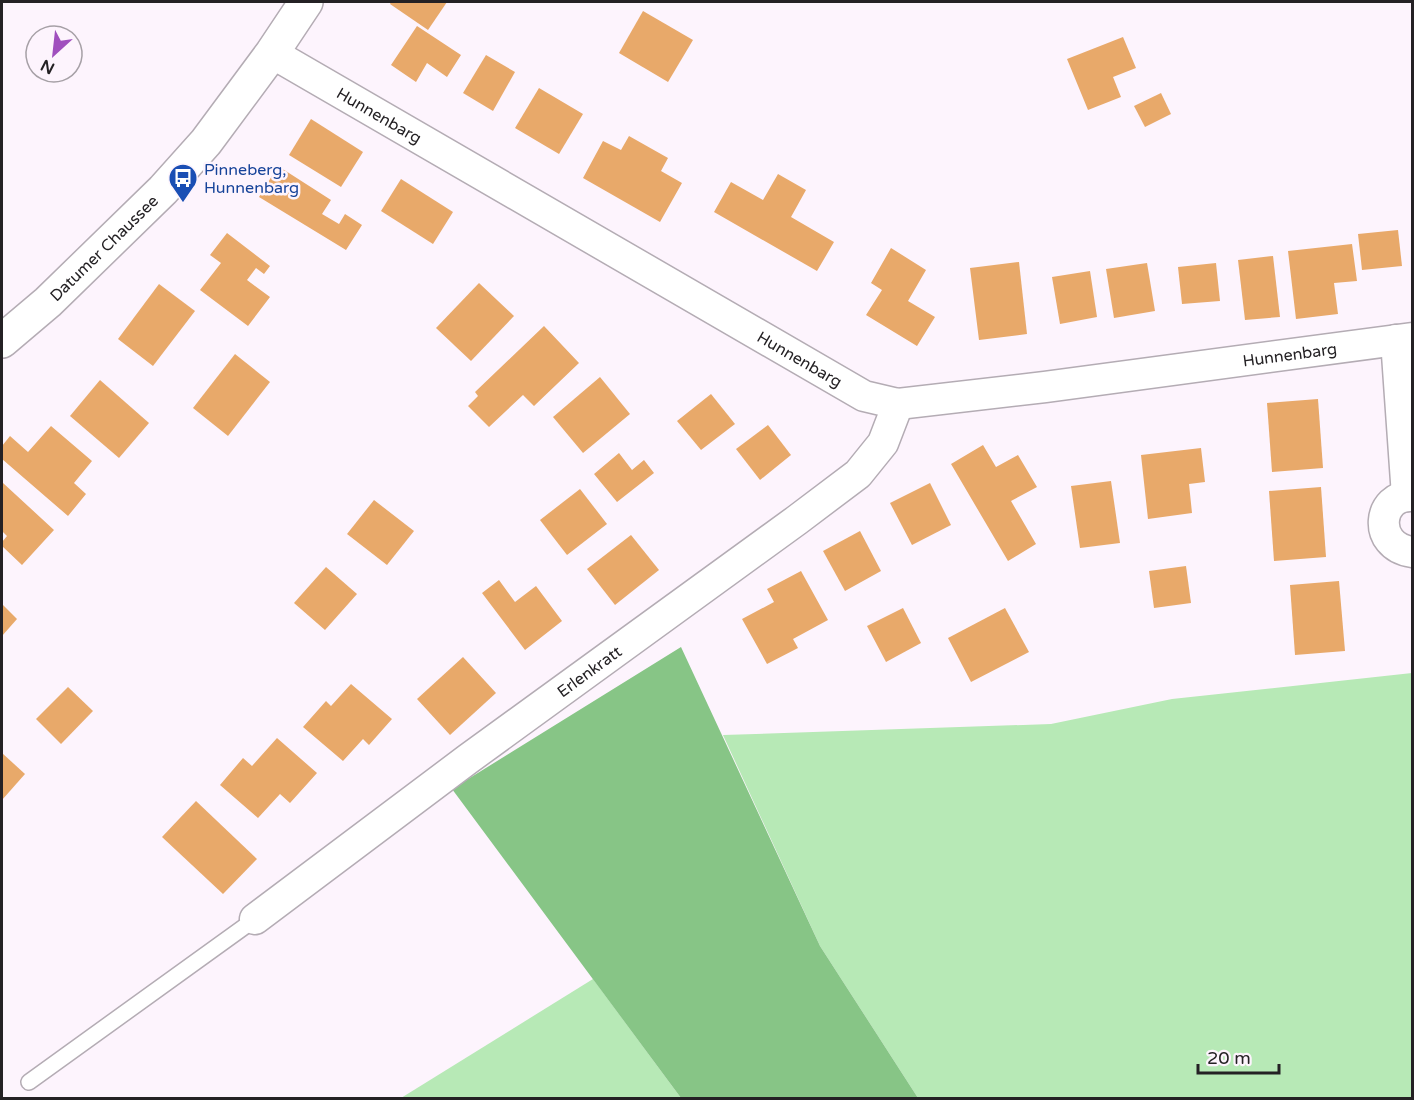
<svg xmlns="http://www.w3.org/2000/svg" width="1414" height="1100" font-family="'Varela Round',sans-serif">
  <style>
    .green { fill: #b7e9b6 }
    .forest { fill: #87c586 }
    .building { fill: #e8a96a }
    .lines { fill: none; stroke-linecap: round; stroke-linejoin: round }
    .lane-casing { stroke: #b4acb4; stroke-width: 18 }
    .street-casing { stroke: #b4acb4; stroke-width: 33 }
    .secondary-casing { stroke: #b4acb4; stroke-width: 36 }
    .lane { stroke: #fff; stroke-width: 15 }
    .street { stroke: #fff; stroke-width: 30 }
    .secondary { stroke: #fff; stroke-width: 33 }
    .labels { text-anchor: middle; stroke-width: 5; stroke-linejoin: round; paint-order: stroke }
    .street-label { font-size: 16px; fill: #242124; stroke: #fdf4fd }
    .transit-label { font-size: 16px; fill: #164399; stroke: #fdf4fd; text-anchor: start }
  </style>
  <rect width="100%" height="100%" fill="#fdf4fd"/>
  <g class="green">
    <polygon points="1412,673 1412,1098 918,1098 820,946 723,735 1051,724 1172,699"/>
    <polygon points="593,979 681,1098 401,1098"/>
  </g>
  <polygon class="forest" points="681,647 820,946 918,1098 681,1098 452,789"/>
  <g class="building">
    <polygon points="391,2 447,2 428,30 390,4"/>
    <polygon points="643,11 693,40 668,82 619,53"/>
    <polygon points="417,26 461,55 447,77 427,63 416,82 391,65"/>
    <polygon points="1123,37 1136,68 1113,77 1121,97 1088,110 1067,59"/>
    <polygon points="486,55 515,72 493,111 463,93"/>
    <polygon points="539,88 583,114 559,154 515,128"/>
    <polygon points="1161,93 1171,114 1145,127 1134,106"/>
    <polygon points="311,119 363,152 341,187 289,155"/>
    <polygon points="629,136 668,158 661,171 682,183 660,222 583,178 603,141 621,150"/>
    <polygon points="278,166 331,200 322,214 339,224 345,214 362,225 346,250 259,197"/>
    <polygon points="778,174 806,190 791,217 834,242 817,271 714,212 731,182 763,200"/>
    <polygon points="401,179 453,212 433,244 381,211"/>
    <polygon points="1398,230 1402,266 1362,270 1358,234"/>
    <polygon points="227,233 270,266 264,274 256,268 247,280 270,297 248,326 200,290 221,263 210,255"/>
    <polygon points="1352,244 1357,281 1334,283 1338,314 1296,319 1288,251"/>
    <polygon points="891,248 926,270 908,301 935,317 917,346 866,315 882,290 871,283"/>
    <polygon points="1273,256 1280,317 1245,320 1238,260"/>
    <polygon points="1019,262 1027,334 979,340 970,268"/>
    <polygon points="1147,263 1155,311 1114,318 1106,269"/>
    <polygon points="1216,263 1220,301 1182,304 1178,267"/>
    <polygon points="1090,271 1097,317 1060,324 1052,277"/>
    <polygon points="479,283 514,316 471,361 436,328"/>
    <polygon points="159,284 195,311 153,366 118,339"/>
    <polygon points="544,326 579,363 534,406 523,395 489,427 468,406 478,396 475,392"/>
    <polygon points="235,354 270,382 228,436 193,408"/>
    <polygon points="600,377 630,414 583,453 553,417"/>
    <polygon points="100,380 149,423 119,458 70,416"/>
    <polygon points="711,394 735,424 701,450 677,421"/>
    <polygon points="1318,399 1323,468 1272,472 1267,403"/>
    <polygon points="768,425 791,455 760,480 736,449"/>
    <polygon points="51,426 92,461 74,483 86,494 68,516 2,459 2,446 10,436 28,452"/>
    <polygon points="983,445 996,467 1018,455 1037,487 1011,501 1036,544 1008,561 951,464"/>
    <polygon points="1201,448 1205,482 1189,484 1192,513 1148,519 1141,455"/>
    <polygon points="619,453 632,470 644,460 654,473 617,502 594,474"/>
    <polygon points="1111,481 1120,543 1080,548 1071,486"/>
    <polygon points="3,483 54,530 22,565 2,546 2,542 7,536 2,531 2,485"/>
    <polygon points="930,483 951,525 912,545 890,503"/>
    <polygon points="1321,487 1326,557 1274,561 1269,491"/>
    <polygon points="580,489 607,524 567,555 540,520"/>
    <polygon points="374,500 414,531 387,565 347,534"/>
    <polygon points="860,531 881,571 845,591 823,551"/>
    <polygon points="631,535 659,570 615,605 587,569"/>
    <polygon points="1186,566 1191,603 1154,608 1149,571"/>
    <polygon points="326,567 357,594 325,630 294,603"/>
    <polygon points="801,571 828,620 793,639 798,648 767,664 742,619 774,602 767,589"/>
    <polygon points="499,580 515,602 536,586 562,621 525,650 482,593"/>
    <polygon points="1339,581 1345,651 1295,655 1290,585"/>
    <polygon points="2,604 17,619 2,636"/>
    <polygon points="903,608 921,643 886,662 867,626"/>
    <polygon points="1005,608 1029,652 971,682 948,638"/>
    <polygon points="463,657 496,693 450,735 417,699"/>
    <polygon points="351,684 392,719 369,745 363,739 343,761 303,727 326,701 331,706"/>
    <polygon points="68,687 93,711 61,744 36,719"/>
    <polygon points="277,738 317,773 290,803 280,794 258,818 220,785 243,758 252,766"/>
    <polygon points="2,753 25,774 2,800"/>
    <polygon points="196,801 257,859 223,894 162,837"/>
  </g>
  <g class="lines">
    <g class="lane-casing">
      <polyline id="lane" points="29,1082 255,919"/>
    </g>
    <g class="street-casing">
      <g id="street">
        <path id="s1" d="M272 53 864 396 898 404 1045 387 1412 338"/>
        <polyline points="1396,340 1407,496"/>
        <path d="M1412 496C1378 494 1371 546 1412 552"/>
        <path id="s2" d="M255 919 468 759 797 520 858 474 883 443 898 404"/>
      </g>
    </g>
    <g class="secondary-casing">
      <g id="secondary">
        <path id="s3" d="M2 341 48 302 163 190 206 142 272 53 306 2"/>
      </g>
    </g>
    <use href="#lane" class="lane"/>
    <use href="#street" class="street"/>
    <use href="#secondary" class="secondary"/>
  </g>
  <defs>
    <g id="bus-pin" transform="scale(1.5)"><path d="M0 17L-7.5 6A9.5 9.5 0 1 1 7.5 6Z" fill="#1a4fb4" stroke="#fdf4fd"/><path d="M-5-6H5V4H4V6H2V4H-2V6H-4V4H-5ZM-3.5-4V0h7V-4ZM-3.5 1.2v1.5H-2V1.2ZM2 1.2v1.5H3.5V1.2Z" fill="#fff"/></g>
  </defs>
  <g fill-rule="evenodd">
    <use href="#bus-pin" x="183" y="178"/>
  </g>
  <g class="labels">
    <g class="street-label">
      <text dy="6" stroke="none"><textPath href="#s1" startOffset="124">Hunnenbarg</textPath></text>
      <text dy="6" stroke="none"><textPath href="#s3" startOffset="138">Datumer Chaussee</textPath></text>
      <text dy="6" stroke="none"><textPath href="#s1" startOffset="1114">Hunnenbarg</textPath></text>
      <text dy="6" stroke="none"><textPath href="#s1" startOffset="610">Hunnenbarg</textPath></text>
      <text dy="6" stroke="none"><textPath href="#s2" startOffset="416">Erlenkratt</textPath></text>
    </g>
    <g class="transit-label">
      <text x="204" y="175">Pinneberg,<tspan x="204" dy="18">Hunnenbarg</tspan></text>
    </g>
  </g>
  <rect width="1414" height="1100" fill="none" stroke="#242124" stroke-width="6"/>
  <g transform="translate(54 54) rotate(207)"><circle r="28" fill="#fdf4fd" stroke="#a6a0a6" stroke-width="1.5"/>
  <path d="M0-4.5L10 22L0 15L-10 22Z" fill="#a04fbe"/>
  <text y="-9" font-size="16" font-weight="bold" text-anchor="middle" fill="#242124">N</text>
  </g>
  <path d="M1198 1064v9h81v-9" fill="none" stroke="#242124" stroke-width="3"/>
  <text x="1207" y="1064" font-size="18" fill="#242124" stroke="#fdf4fd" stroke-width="4.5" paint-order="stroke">20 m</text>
</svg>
